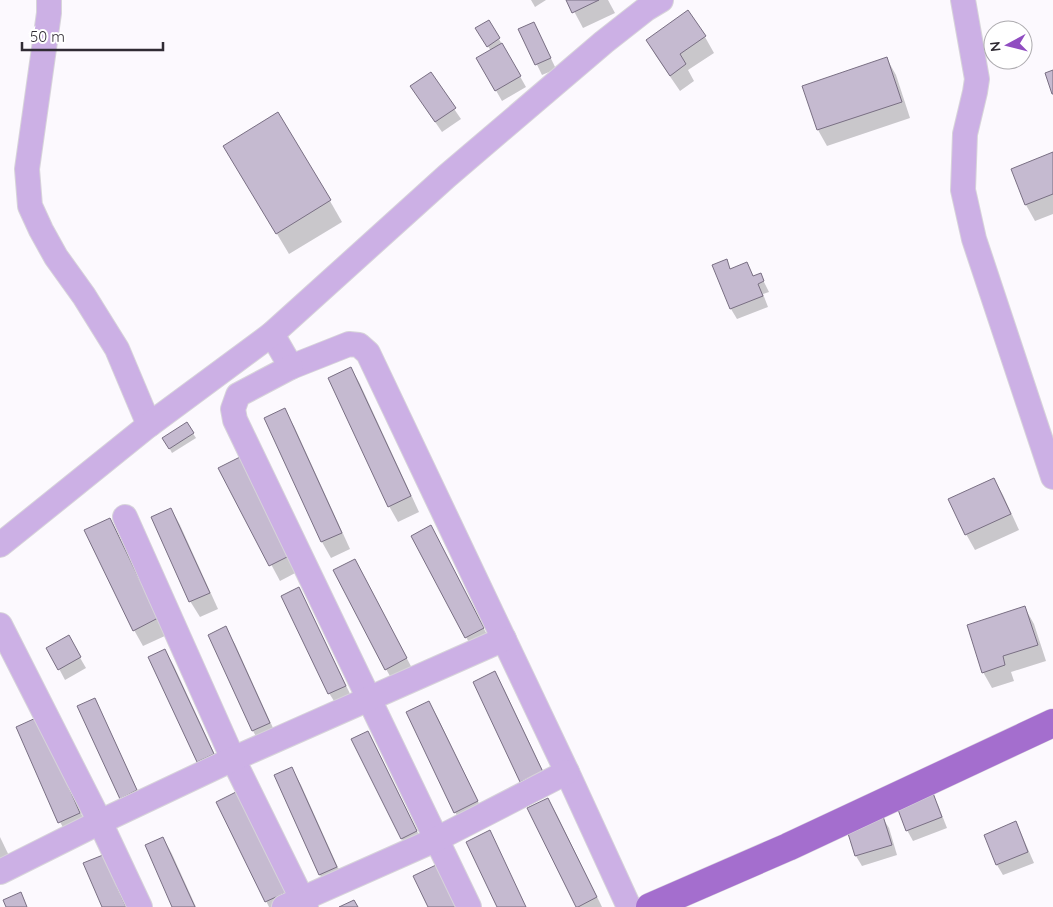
<svg xmlns="http://www.w3.org/2000/svg" width="1053" height="907" font-family="Quicksand,sans-serif">
  <style>
    .shadow { fill: #0003 }
    .building { fill: #c5bad0; stroke: #796f83 }
    .lines { fill: none; stroke-linecap: round; stroke-linejoin: round }
    .minor-casing { stroke: #d7d4da; stroke-width: 26 }
    .major-casing { stroke: #d7d4da; stroke-width: 29 }
    .minor { stroke: #ccb0e5; stroke-width: 24 }
    .major { stroke: #a46ece; stroke-width: 28 }
  </style>
  <rect width="100%" height="100%" fill="#fcf9fe"/>
  <g class="shadow">
    <polygon points="531,0 546,0 535,7"/>
    <polygon points="568,0 608,0 615,13 583,28"/>
    <polygon points="534,23 556,69 542,75 520,30"/>
    <polygon points="477,29 499,39 526,87 502,101 478,59 491,51"/>
    <polygon points="705,37 714,53 688,70 694,81 680,91 656,56 647,40"/>
    <polygon points="887,59 896,75 910,118 827,146 818,130"/>
    <polygon points="430,74 461,119 442,132 418,97"/>
    <polygon points="1053,153 1053,214 1035,221 1026,205 1012,169"/>
    <polygon points="237,167 330,201 342,222 289,254"/>
    <polygon points="726,261 731,270 747,264 754,277 760,274 769,292 763,294 768,307 737,319 731,309 714,266"/>
    <polygon points="351,368 360,384 419,512 398,522 389,506"/>
    <polygon points="284,410 294,426 350,549 331,558 322,542 266,418"/>
    <polygon points="187,424 196,438 172,453 164,438"/>
    <polygon points="220,469 299,571 280,581"/>
    <polygon points="994,479 1003,495 1019,530 975,550 966,534"/>
    <polygon points="171,509 180,525 218,609 200,617 190,601 152,518"/>
    <polygon points="109,519 118,535 167,635 143,646 134,630 86,531"/>
    <polygon points="413,536 439,543 492,644 475,654"/>
    <polygon points="364,576 415,674 395,685 386,669"/>
    <polygon points="283,597 307,605 354,702 339,709 329,693"/>
    <polygon points="1025,608 1034,624 1046,661 1011,672 1014,681 992,688 983,672"/>
    <polygon points="225,628 235,644 278,739 262,747 253,731 210,636"/>
    <polygon points="68,637 86,668 65,680 48,648"/>
    <polygon points="165,650 174,666 222,770 207,777 198,761"/>
    <polygon points="494,673 504,689 551,788 531,798 521,782 474,683"/>
    <polygon points="94,700 103,716 145,807 130,814 121,798"/>
    <polygon points="429,702 438,718 486,818 464,828 455,812"/>
    <polygon points="17,727 46,734 88,829 69,838 60,822"/>
    <polygon points="376,748 425,847 411,854 402,839"/>
    <polygon points="292,769 301,785 345,883 329,891 320,875 276,776"/>
    <polygon points="932,795 938,805 947,828 913,841 907,830"/>
    <polygon points="548,799 557,815 602,907 577,907"/>
    <polygon points="218,802 247,809 294,907 269,907"/>
    <polygon points="882,817 889,828 897,855 862,866 856,856"/>
    <polygon points="1015,823 1021,833 1034,863 1003,875 997,865 986,835"/>
    <polygon points="0,837 13,864 0,870"/>
    <polygon points="163,838 172,854 196,907 174,907"/>
    <polygon points="111,872 127,907 104,907"/>
  </g>
  <g class="building">
    <polygon points="566,0 599,0 572,13"/>
    <polygon points="688,10 706,36 680,54 686,64 670,76 646,40"/>
    <polygon points="489,20 500,38 487,47 475,28"/>
    <polygon points="534,22 551,58 535,65 518,29"/>
    <polygon points="502,43 521,76 495,91 476,58"/>
    <polygon points="887,57 902,102 817,130 802,86"/>
    <polygon points="1053,70 1053,94 1052,94 1045,73"/>
    <polygon points="431,72 456,108 435,122 410,86"/>
    <polygon points="278,112 331,200 276,234 223,146"/>
    <polygon points="1053,152 1053,194 1025,205 1011,169"/>
    <polygon points="727,259 730,269 747,262 753,276 761,273 764,281 758,284 763,296 730,309 712,265"/>
    <polygon points="351,367 411,496 388,507 328,378"/>
    <polygon points="285,408 342,533 321,542 264,418"/>
    <polygon points="187,422 194,433 169,449 162,438"/>
    <polygon points="240,457 291,555 269,566 218,468"/>
    <polygon points="994,478 1011,514 965,535 948,499"/>
    <polygon points="171,508 210,593 189,602 151,517"/>
    <polygon points="110,518 158,618 133,631 84,530"/>
    <polygon points="431,525 484,628 465,638 411,536"/>
    <polygon points="355,559 407,658 385,670 333,570"/>
    <polygon points="299,587 346,686 328,694 281,596"/>
    <polygon points="1025,606 1038,645 1003,656 1005,665 982,673 967,625"/>
    <polygon points="226,626 270,723 252,731 208,635"/>
    <polygon points="69,635 81,657 58,670 46,648"/>
    <polygon points="165,649 214,754 197,762 148,657"/>
    <polygon points="495,671 543,772 520,782 473,682"/>
    <polygon points="95,698 137,790 120,799 77,706"/>
    <polygon points="429,701 478,801 454,813 406,712"/>
    <polygon points="38,717 80,813 58,823 16,727"/>
    <polygon points="368,731 417,831 401,839 351,739"/>
    <polygon points="292,767 337,867 319,875 274,775"/>
    <polygon points="238,791 287,892 265,902 216,802"/>
    <polygon points="933,793 942,817 906,831 897,807"/>
    <polygon points="548,798 597,897 578,907 576,907 527,808"/>
    <polygon points="883,816 892,845 855,856 846,827"/>
    <polygon points="1016,821 1028,852 996,865 984,835"/>
    <polygon points="490,830 526,907 497,907 466,842"/>
    <polygon points="163,837 195,907 172,907 145,845"/>
    <polygon points="103,855 126,907 102,907 83,863"/>
    <polygon points="436,865 457,907 428,907 413,876"/>
    <polygon points="21,892 27,907 6,907 3,900"/>
    <polygon points="354,900 358,907 339,907"/>
  </g>
  <g class="lines">
    <g class="minor-casing">
      <g id="minor">
        <polyline points="49,0 49,13 27,169 30,206 41,230 56,257 84,296 117,349 149,425"/>
        <polyline points="963,0 977,79 975,92 965,134 963,190 974,239 1053,477"/>
        <polyline points="272,334 291,367 349,344 359,345 368,353 567,772 629,907"/>
        <polyline points="291,367 238,395 233,409 235,420 469,907"/>
        <polyline points="125,517 233,759 306,907"/>
        <polyline points="0,545 149,425 272,334 447,176 604,42 646,9 661,0"/>
        <polyline points="0,625 100,822 140,907"/>
        <polyline points="0,872 100,822 233,759 504,639"/>
        <polyline points="284,907 437,839 567,772"/>
      </g>
    </g>
    <g class="major-casing">
      <polyline id="major" points="650,907 788,847 1053,723"/>
    </g>
    <use href="#minor" class="minor"/>
    <use href="#major" class="major"/>
  </g>
  <g transform="translate(1008 45) rotate(263)"><circle r="24" fill="#ffffff" stroke="#acaaae"/>
  <path d="M0-4L9 19L0 12L-9 19Z" fill="#904dc1"/>
  <text y="-8" font-size="14" font-weight="bold" text-anchor="middle" fill="#302b34">N</text>
  </g>
  <path d="M22 42v8h141v-8" fill="none" stroke="#302b34" stroke-width="2.5"/>
  <text x="30" y="42" font-size="15" fill="#302b34" stroke="#ffffff" stroke-width="4" paint-order="stroke">50 m</text>
</svg>
